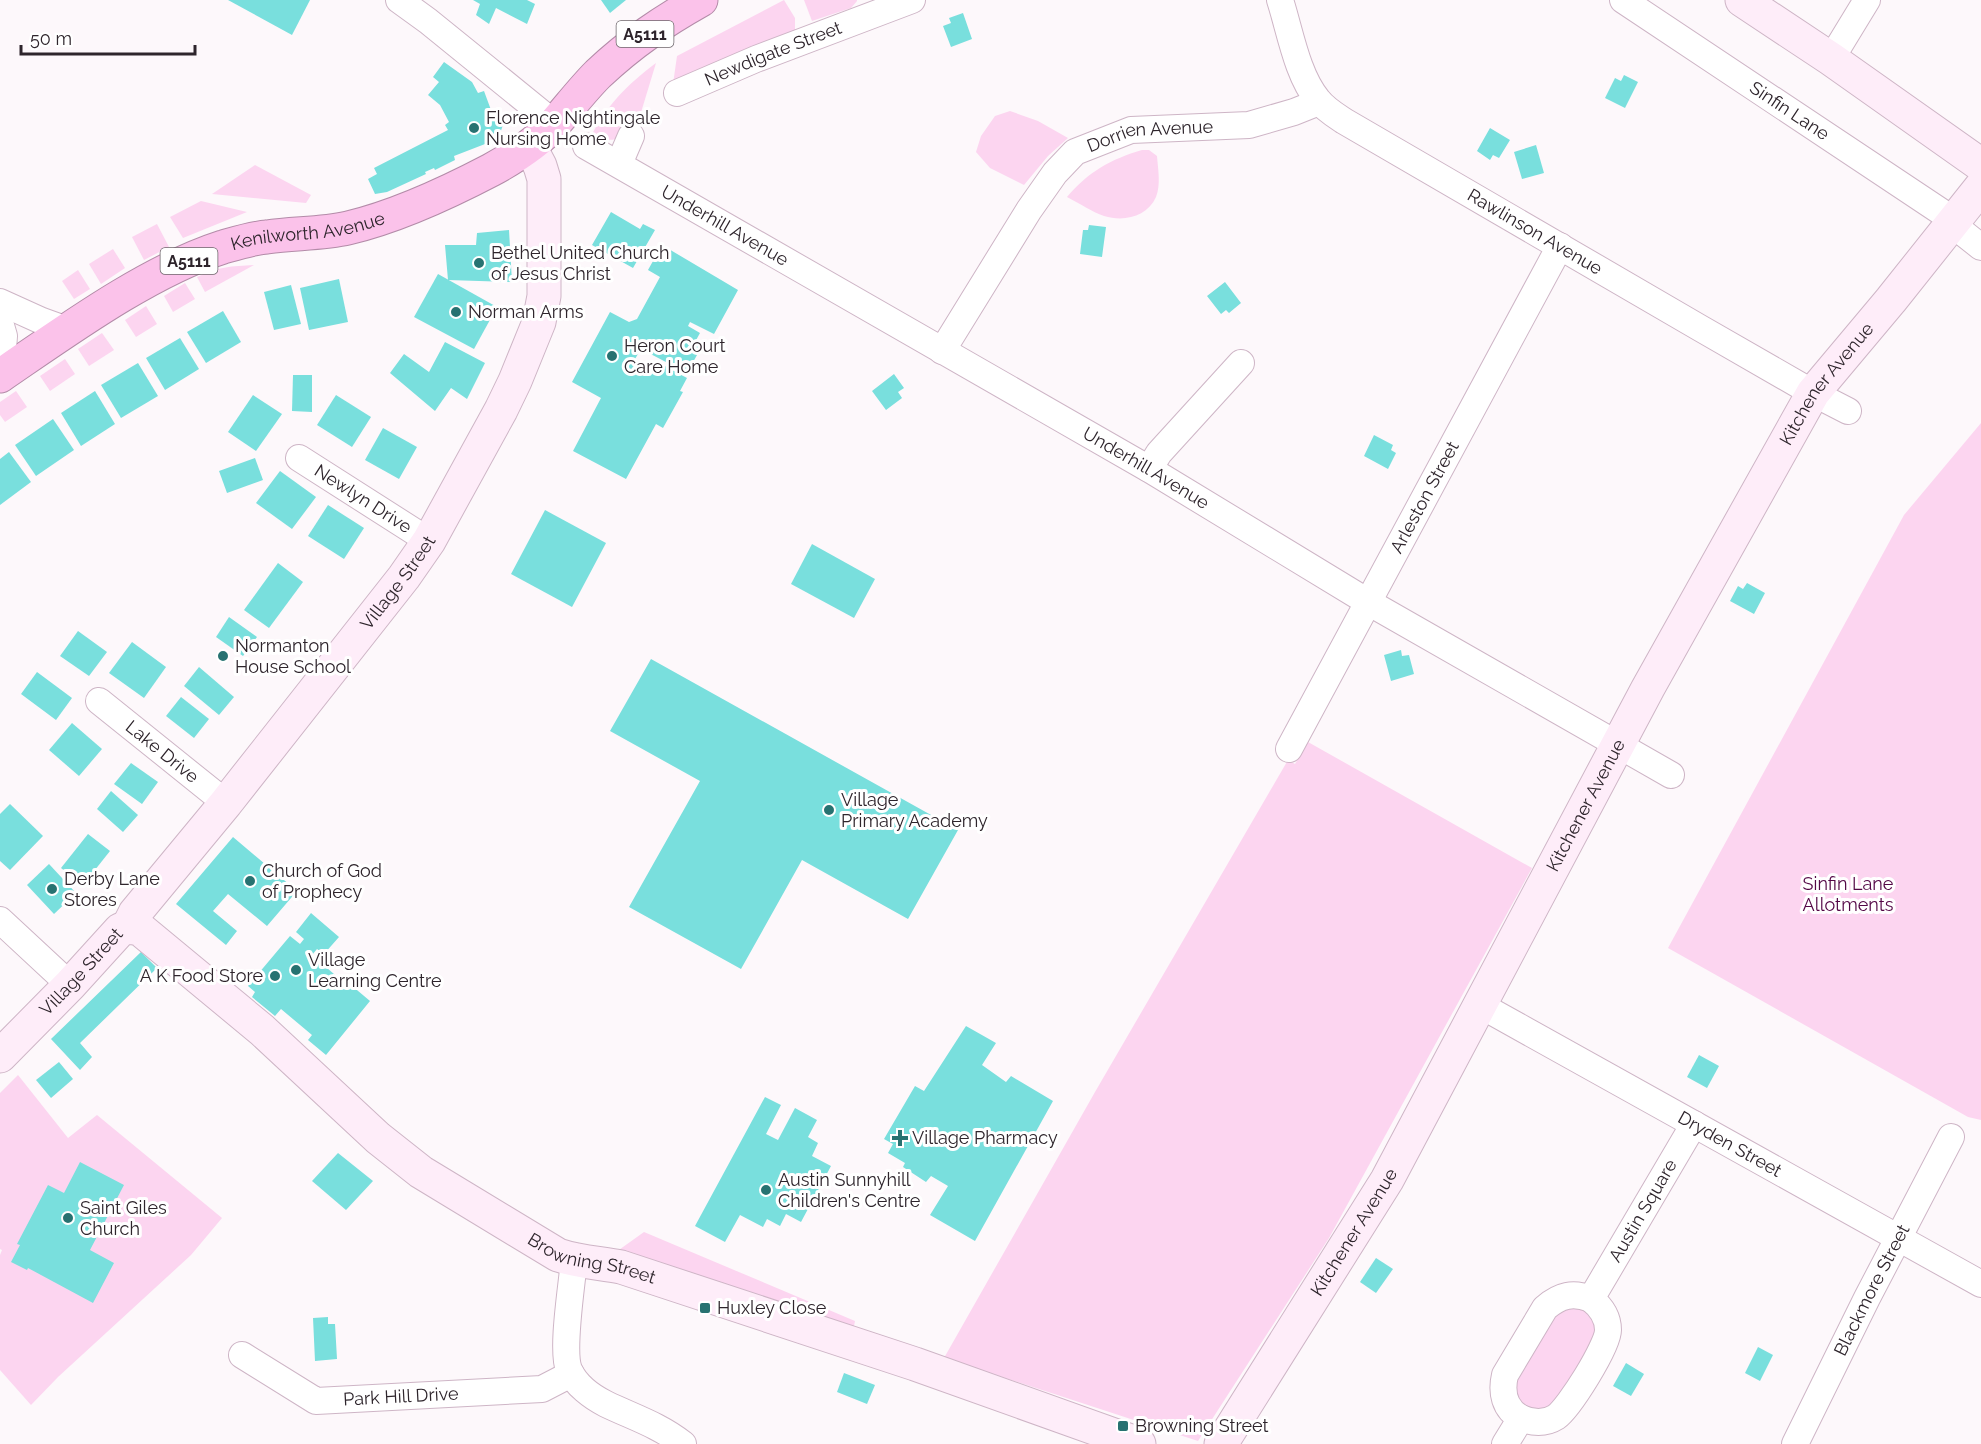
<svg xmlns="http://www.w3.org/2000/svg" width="1981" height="1444" font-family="Raleway,sans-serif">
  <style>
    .green { fill: #fcd5f0 }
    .building { fill: #79dfdd }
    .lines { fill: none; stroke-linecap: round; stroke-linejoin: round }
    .street-casing { stroke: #ceb5c6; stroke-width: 28 }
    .secondary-casing { stroke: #ceb5c6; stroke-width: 35 }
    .highway-casing { stroke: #b38ba8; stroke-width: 35 }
    .street { stroke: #fff; stroke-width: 26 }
    .secondary { stroke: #feedf9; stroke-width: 33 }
    .highway { stroke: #fbc2ea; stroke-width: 33 }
    .poi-dot { fill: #277271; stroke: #fff; stroke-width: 2 }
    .labels { text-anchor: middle; stroke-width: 6; stroke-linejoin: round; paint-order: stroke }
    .shield { fill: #fff; stroke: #6d666b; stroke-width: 1.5 }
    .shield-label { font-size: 16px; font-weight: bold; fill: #2e252c }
    .street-label { font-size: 18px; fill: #2e252c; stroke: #fff }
    .poi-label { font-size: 18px; fill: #2e252c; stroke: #fff; text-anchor: start }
    .park-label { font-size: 18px; fill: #530746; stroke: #fff }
  </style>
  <rect width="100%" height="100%" fill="#fdf8fb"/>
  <g class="green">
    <polygon points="784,0 795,18 795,33 672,91 677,56"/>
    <polygon points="804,0 857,0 857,1 851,8 812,21"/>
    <path d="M656 63 639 119C616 134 623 148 592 134 610 102 627 85 656 63Z"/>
    <polygon points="1010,111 1038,121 1068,138 1048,156 1024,185 990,168 976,152 981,136 995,116"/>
    <path d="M1142 150H1149L1157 156C1158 169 1161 185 1156 197 1147 217 1124 222 1104 216 1092 212 1079 203 1067 197 1088 172 1111 159 1142 150Z"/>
    <polygon points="255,165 311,195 306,203 212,194"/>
    <polygon points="201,201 247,212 183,238 170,217"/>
    <polygon points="157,224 169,247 144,260 132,237"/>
    <polygon points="113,249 125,268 101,284 89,264"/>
    <path d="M254 265 205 292 197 277C216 267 232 266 254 265Z"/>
    <polygon points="78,270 90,289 74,299 62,281"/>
    <polygon points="185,283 195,299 173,312 164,296"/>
    <polygon points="146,306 157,324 136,337 125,320"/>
    <polygon points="102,333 114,350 89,366 78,349"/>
    <polygon points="65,359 75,374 50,391 40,376"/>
    <polygon points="16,391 27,407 5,422 0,415 0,402"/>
    <polygon points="1981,423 1981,1120 1968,1117 1668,948 1904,515"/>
    <polygon points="1308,742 1532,868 1329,1238 1198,1441 944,1358 1095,1092 1288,760 1295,764"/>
    <polygon points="18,1075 68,1138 97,1115 222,1218 191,1255 58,1377 31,1405 0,1370 0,1255 2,1250 0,1249 0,1093"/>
    <polygon points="644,1232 855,1321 854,1326 616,1252"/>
    <polygon points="1588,1305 1602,1332 1552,1412 1519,1409 1511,1377 1550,1312"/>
  </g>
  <g class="building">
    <polygon points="228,0 310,0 292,35"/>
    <polygon points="473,0 527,0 535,4 527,24 496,8 489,24 476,15 480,4"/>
    <polygon points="601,0 626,0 610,13"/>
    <polygon points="963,13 972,39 951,47 943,26 951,23 949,18"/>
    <polygon points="444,62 472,82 478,93 484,91 491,110 496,112 503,125 498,139 454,156 455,160 435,170 434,168 425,172 426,174 387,192 375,194 368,179 377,174 374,168 448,130 445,125 449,122 440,105 428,95 439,82 433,77"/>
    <polygon points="1624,75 1638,82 1625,108 1605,98 1615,78 1621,81"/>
    <polygon points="1490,128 1510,140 1499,158 1493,155 1490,160 1477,151"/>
    <polygon points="1536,145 1544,173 1522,179 1514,152"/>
    <polygon points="611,212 640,229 643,224 655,230 633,268 592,245"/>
    <polygon points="1089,225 1106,227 1102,257 1080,254 1083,230 1088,230"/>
    <polygon points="509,230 512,282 448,280 445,245 476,245 477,233"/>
    <polygon points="662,245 738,290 714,334 690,322 688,326 700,333 695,342 702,346 687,373 641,349 632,364 651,375 659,363 687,378 680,391 683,392 663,428 656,424 626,479 573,451 601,398 572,382 610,312 629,322 637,319 660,277 648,270"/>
    <polygon points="438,274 497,307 474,349 414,317"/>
    <polygon points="339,279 348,322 309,330 300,288"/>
    <polygon points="1225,282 1241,303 1229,313 1226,310 1221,314 1207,296"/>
    <polygon points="291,285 301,324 274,330 264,292"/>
    <polygon points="223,311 241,342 206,363 187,332"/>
    <polygon points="180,338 199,369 165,390 146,358"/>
    <polygon points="445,342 485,363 467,399 451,388 435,411 390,373 404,354 429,372"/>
    <polygon points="138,363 158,396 121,418 101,385"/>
    <polygon points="894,374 904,388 898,392 902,398 886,410 872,391"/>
    <polygon points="293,375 312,375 312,412 292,411"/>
    <polygon points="95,391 115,424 81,446 61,413"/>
    <polygon points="253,395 282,414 256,451 228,432"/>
    <polygon points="336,395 371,417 352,447 317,425"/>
    <polygon points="53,419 74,450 36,476 15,445"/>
    <polygon points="383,428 417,447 399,479 365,460"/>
    <polygon points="1374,435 1393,445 1391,450 1396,453 1388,469 1364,456"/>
    <polygon points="9,452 31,482 0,505 0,459"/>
    <polygon points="255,458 263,480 227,493 219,471"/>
    <polygon points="280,471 316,497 292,529 256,503"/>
    <polygon points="328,505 364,528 344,559 308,536"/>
    <polygon points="545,510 606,543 572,607 511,574"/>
    <polygon points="812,544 875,579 854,618 791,584"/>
    <polygon points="278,563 303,582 269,628 244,610"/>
    <polygon points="1747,583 1765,593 1754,614 1730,601 1738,586 1743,589"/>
    <polygon points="229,617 257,637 243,656 216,637"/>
    <polygon points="78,631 107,652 89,676 60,656"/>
    <polygon points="132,642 166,667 144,698 109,673"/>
    <polygon points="1401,650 1402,656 1409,655 1414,674 1391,681 1384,655"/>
    <polygon points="651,659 958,830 908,919 802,860 741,969 629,907 700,781 610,731"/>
    <polygon points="199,667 234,697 219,715 184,686"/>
    <polygon points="37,672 72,698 56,720 21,694"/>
    <polygon points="181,697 209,719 194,738 166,716"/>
    <polygon points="72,723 102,749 79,776 49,750"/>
    <polygon points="131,763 158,782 142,804 114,784"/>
    <polygon points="111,791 138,815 123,832 97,809"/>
    <polygon points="10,804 43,836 10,870 0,861 0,814"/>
    <polygon points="88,834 110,851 83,885 61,868"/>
    <polygon points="233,837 297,891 267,926 228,894 213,911 237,931 226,945 176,904"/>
    <polygon points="49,864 76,893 54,914 27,885"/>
    <polygon points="311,913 339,937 324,954 317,949 312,955 349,987 351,985 370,1001 326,1055 308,1040 312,1035 281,1009 275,1016 252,997 255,992 248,986 290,936 300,944 304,939 296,932"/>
    <polygon points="141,952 157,968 80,1043 92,1057 80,1070 51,1039"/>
    <polygon points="966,1026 996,1043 982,1065 1006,1082 1011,1076 1053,1101 975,1241 930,1215 948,1186 931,1176 926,1182 903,1167 905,1163 888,1153 893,1144 884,1139 915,1086 924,1091"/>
    <polygon points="1699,1055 1719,1066 1707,1088 1687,1077"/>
    <polygon points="59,1062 73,1079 51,1098 36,1080"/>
    <polygon points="765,1097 781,1105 766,1134 778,1140 795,1108 817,1120 808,1137 818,1143 812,1156 831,1166 801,1222 786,1214 780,1226 767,1219 763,1227 740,1215 725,1242 695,1226"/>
    <polygon points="338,1153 373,1181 346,1210 312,1181"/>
    <polygon points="80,1162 124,1185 90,1250 114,1263 93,1303 28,1268 27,1270 11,1262 20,1245 17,1244 48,1185 64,1193"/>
    <polygon points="1376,1258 1393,1269 1376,1293 1360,1282"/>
    <polygon points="328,1317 328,1324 335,1324 337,1359 315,1361 313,1318"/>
    <polygon points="1758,1347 1773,1355 1760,1381 1745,1373"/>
    <polygon points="1626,1363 1644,1374 1631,1396 1613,1386"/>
    <polygon points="844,1373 875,1385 867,1404 837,1392"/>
  </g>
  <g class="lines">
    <g class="street-casing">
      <g id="street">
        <polyline points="399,0 428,21 555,124"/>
        <path id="s1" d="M1280 0C1290 31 1297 75 1318 100 1325 109 1335 115 1344 121L1700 328 1813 393 1848 411"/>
        <path id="s2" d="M1623 0 1955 221"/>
        <polyline points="1831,59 1867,0"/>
        <path id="s3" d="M677 93 756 59 912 0"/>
        <path id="s4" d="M586 146 1149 469 1368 602 1671 775"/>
        <polyline points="619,164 631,136"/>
        <polyline points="1952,224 1981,247"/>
        <polyline points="0,302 42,321 67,330"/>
        <polyline points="0,322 4,336 1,375"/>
        <path id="s5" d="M942 351 1029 210 1055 173 1075 152 1131 130 1249 125 1294 112 1319 102"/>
        <path id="s6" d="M299 458 429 541"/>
        <polyline points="1149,469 1159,453 1241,363"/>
        <path id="s7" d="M99 701 226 803"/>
        <path id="s8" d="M1289 749 1560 246"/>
        <polyline points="0,920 70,985"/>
        <path id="s9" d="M1480 1005 1981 1284"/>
        <path d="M574 1260C572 1285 561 1350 569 1370 576 1385 592 1397 606 1404 633 1417 659 1425 683 1444"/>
        <path id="s10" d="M242 1355 316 1401 542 1389 571 1374"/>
        <path id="s11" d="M1521 1418C1532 1423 1545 1424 1556 1417 1569 1408 1608 1346 1608 1330 1608 1317 1601 1307 1591 1299L1694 1124"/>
        <path d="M1505 1444 1521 1418C1504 1409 1501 1392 1505 1375L1545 1308C1560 1295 1573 1292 1591 1299"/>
        <path id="s12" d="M1795 1444 1867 1298 1951 1137"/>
      </g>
    </g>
    <g class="secondary-casing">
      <g id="secondary">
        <polyline points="1742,0 1831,59 1981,165"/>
        <path id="s13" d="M128 927 135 913 226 803 404 577 429 541 501 410 515 381 539 322 544 296V179L540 166 530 147"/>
        <path id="s14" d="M0 1056 70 985 120 930 128 927 140 929 262 1030 378 1138 421 1172 558 1255C578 1262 600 1263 621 1267L915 1364 1139 1444"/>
        <path id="s15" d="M1221 1444 1387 1180 1648 688 1813 393 1891 300 1981 187"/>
      </g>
    </g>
    <g class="highway-casing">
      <g id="highway">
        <path id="s16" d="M0 376C66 331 148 271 223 247 237 243 253 238 267 237 294 233 322 234 348 228 395 217 449 192 491 170 515 157 538 142 556 122 570 106 583 89 598 74 631 43 662 22 701 0"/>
      </g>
    </g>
    <use href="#street" class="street"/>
    <use href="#secondary" class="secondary"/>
    <use href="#highway" class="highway"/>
  </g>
  <g class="poi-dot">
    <circle cx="474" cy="128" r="6"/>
    <circle cx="479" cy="263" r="6"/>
    <circle cx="456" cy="312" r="6"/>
    <circle cx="612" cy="356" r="6"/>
    <circle cx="223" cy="656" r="6"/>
    <circle cx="829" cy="810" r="6"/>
    <circle cx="250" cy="881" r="6"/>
    <circle cx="52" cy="889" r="6"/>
    <circle cx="296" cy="970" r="6"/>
    <circle cx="275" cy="976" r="6"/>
    <path d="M897 1129h6v6h6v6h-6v6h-6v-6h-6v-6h6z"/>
    <circle cx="766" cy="1190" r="6"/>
    <circle cx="68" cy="1218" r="6"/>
    <rect x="699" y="1302" width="12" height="12" rx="3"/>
    <rect x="1117" y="1420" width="12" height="12" rx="3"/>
  </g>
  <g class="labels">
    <g class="shield">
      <rect x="616.5" y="21" width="57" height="26" rx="4.5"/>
      <rect x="160.5" y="248" width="57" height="26" rx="4.5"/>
    </g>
    <g class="shield-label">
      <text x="645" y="40">A5111</text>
      <text x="189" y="267">A5111</text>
    </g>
    <g class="street-label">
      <text dy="6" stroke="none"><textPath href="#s3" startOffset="104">Newdigate Street</textPath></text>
      <text dy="6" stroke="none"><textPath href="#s2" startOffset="200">Sinfin Lane</textPath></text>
      <text dy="6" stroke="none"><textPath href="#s5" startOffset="318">Dorrien Avenue</textPath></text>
      <text dy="6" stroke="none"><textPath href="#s4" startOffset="160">Underhill Avenue</textPath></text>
      <text dy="6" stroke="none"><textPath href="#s16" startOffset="345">Kenilworth Avenue</textPath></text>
      <text dy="6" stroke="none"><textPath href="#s1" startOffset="362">Rawlinson Avenue</textPath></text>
      <text dy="6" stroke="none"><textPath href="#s15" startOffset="1222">Kitchener Avenue</textPath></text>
      <text dy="6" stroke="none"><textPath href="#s4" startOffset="646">Underhill Avenue</textPath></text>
      <text dy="6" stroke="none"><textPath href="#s8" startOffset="286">Arleston Street</textPath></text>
      <text dy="6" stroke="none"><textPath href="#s6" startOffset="76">Newlyn Drive</textPath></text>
      <text dy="6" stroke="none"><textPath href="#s13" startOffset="438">Village Street</textPath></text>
      <text dy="6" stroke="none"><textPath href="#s7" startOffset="81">Lake Drive</textPath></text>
      <text dy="6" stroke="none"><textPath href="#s15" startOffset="736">Kitchener Avenue</textPath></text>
      <text dy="6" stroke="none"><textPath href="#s14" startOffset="117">Village Street</textPath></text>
      <text dy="6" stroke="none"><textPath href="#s9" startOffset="286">Dryden Street</textPath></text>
      <text dy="6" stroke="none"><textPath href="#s11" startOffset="278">Austin Square</textPath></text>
      <text dy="6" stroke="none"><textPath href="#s15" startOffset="250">Kitchener Avenue</textPath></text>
      <text dy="6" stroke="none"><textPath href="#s14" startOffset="760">Browning Street</textPath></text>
      <text dy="6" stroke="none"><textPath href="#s12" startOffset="172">Blackmore Street</textPath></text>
      <text dy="6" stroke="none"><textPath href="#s10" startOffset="172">Park Hill Drive</textPath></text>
    </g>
    <g class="poi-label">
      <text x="486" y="124">Florence Nightingale<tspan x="486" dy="21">Nursing Home</tspan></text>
      <text x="491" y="259">Bethel United Church<tspan x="491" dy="21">of Jesus Christ</tspan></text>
      <text x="468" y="318">Norman Arms</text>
      <text x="624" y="352">Heron Court<tspan x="624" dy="21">Care Home</tspan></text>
      <text x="235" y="652">Normanton<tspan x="235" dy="21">House School</tspan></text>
      <text x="841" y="806">Village<tspan x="841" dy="21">Primary Academy</tspan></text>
      <text x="262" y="877">Church of God<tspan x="262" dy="21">of Prophecy</tspan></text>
      <text x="64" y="885">Derby Lane<tspan x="64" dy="21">Stores</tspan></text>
      <text x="308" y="966">Village<tspan x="308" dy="21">Learning Centre</tspan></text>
      <text x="263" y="982" text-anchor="end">A K Food Store</text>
      <text x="912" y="1144">Village Pharmacy</text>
      <text x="778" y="1186">Austin Sunnyhill<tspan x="778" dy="21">Children's Centre</tspan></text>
      <text x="80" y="1214">Saint Giles<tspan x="80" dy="21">Church</tspan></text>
      <text x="717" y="1314">Huxley Close</text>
      <text x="1135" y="1432">Browning Street</text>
    </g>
    <g class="park-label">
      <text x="1848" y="890">Sinfin Lane<tspan x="1848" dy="21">Allotments</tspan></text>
    </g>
  </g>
  <path d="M21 45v9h174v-9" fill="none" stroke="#2e252c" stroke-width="3"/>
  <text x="30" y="45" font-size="18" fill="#2e252c" stroke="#ffffff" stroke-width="4.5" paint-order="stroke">50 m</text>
</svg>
